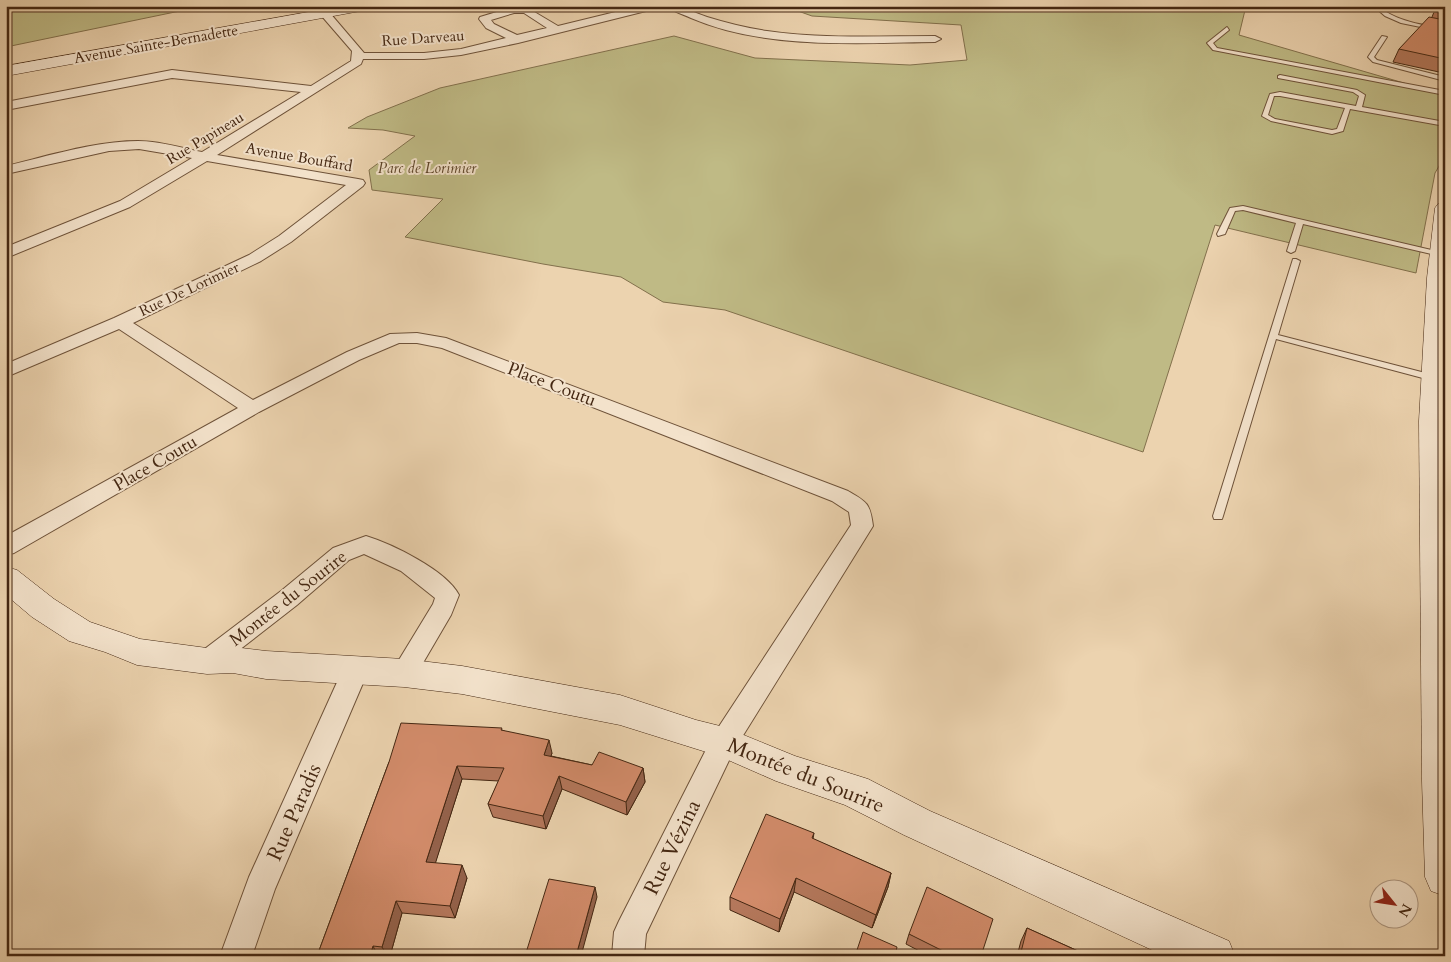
<svg xmlns="http://www.w3.org/2000/svg" width="1451" height="962" font-family="Cardo,serif">
  <style>
    .green { fill: #bfba85; stroke: #82704c }
    .lines { fill: none; stroke-linecap: round; stroke-linejoin: round }
    .lane-casing { stroke: #6e5239; stroke-width: 2 }
    .street-casing { stroke: #6e5239; stroke-width: 2 }
    .secondary-casing { stroke: #442712; stroke-width: 1 }
    .lane { fill: #f3e2cb; fill-rule: evenodd }
    .street { fill: #f3e2cb; fill-rule: evenodd }
    .secondary { fill: #f3e2cb; fill-rule: evenodd }
    .wall { fill: #b5785c; stroke: #442712 }
    .shaded-wall { fill: #94624b; stroke: #442712 }
    .building { fill: #d38c6b; stroke: #442712 }
    .labels { text-anchor: middle; stroke-width: 4; stroke-linejoin: round; paint-order: stroke }
    .far-street-label { font-size: 15px; fill: #442712; stroke: #f3e2cb }
    .far-park-label { font-size: 15px; font-style: italic; fill: #5d4429; stroke: #f3e2cb }
    .street-label { font-size: 18px; fill: #442712; stroke: #f3e2cb }
    .near-street-label { font-size: 21px; fill: #442712; stroke: #f3e2cb }
  </style>
  <rect width="100%" height="100%" fill="#ecd3af"/>
  <filter id="stains"><feTurbulence type="fractalNoise" baseFrequency=".004" numOctaves="4"/><feColorMatrix values="0 0 0 0 .2 0 0 0 0 .09 0 0 0 0 .02 0 0 0 .5 -.17"/></filter>
  <radialGradient id="worn" r=".72"><stop offset=".6" stop-color="#630" stop-opacity="0"/><stop offset="1" stop-color="#630" stop-opacity=".3"/></radialGradient>
  <g class="green">
    <polygon points="6,6 204,6 6,47"/>
    <polygon points="784,6 1246,6 1239,35 1445,95 1445,156 1435,173 1416,273 1215,225 1143,452 725,310 663,302 621,277 543,264 405,237 443,199 372,190 369,170 415,136 383,130 348,128 367,117 440,88 674,36 755,58 910,65 967,60 961,25 812,16"/>
  </g>
  <g class="lines">
    <g class="lane-casing">
      <g id="lane">
        <path d="M1361 6H1383V10C1401 22 1423 25 1445 29V32L1401 23 1385 16 1378 10Z"/>
        <polygon points="1227,27 1229,30 1213,43 1217,48 1445,91 1445,95 1213,50 1207,43"/>
        <polygon points="1382,36 1387,37 1374,57 1377,60 1445,77 1445,81 1373,62 1368,57"/>
        <path d="M1280 75 1357 90 1365 95 1362 107 1445 122V126L1350 109 1343 131 1332 134 1271 121 1262 116 1270 94 1280 92 1356 106 1359 96 1353 92 1278 78V76ZM1274 96H1280L1345 108 1337 129 1332 130 1275 119 1268 115Z"/>
        <polygon points="1243,206 1440,252 1444,254 1440,256 1303,224 1295,251 1291,253 1287,251 1296,223 1243,210 1235,211 1225,234 1218,236 1217,234 1230,208"/>
        <polygon points="1293,259 1296,259 1300,261 1278,335 1437,376 1438,378 1434,381 1276,339 1223,516 1222,519 1214,519 1213,516"/>
      </g>
    </g>
    <g class="street-casing">
      <g id="street">
        <path d="M640 6H659L658 8 518 43 461 55 424 59H363L361 64 217 155 358 179 363 180 365 183 363 186 291 242 261 261 133 323 253 400 347 352 390 334 417 333 446 338 848 491C867 502 870 503 873 526L734 750 646 934 644 956H612L614 932 619 921 714 734 851 525 849 512 832 501 442 348 417 343H399L359 360 259 412 14 553 6 555V536L238 408 119 329 6 377V364L114 318 249 255 279 236 346 185 207 161 130 207 6 258V247L120 201 192 158 139 149 109 151 6 174V166C48 156 96 141 138 141 160 141 182 148 202 152L301 92 172 78 6 110V102L172 70 311 86 351 61 352 51 320 14 325 11 329 12 364 53H424L461 49 506 38 486 28 479 19 480 17 513 7H526L558 26ZM514 13H524L547 28 517 35 494 24 491 20Z"/>
        <path d="M667 6C684 6 692 12 707 17 726 23 747 28 767 31 822 39 879 36 935 36L941 39 935 42C855 43 766 50 691 18 683 14 673 12 667 6Z"/>
        <path d="M366 536C392 544 446 570 459 595L451 615 413 680 404 684 395 680 391 673 433 604 435 598 401 571 364 554 349 560 297 605 216 668 207 671 198 668 194 661 198 654 281 591 333 548Z"/>
        <polygon points="356,658 365,662 369,669 275,889 252,956 220,956 249,877 343,669 347,662"/>
      </g>
    </g>
    <g class="secondary-casing">
      <g id="secondary">
        <polygon points="342,6 372,6 366,10 6,76 6,66"/>
        <polygon points="1445,202 1445,896 1431,891 1425,877 1422,781 1419,421 1427,278 1435,208 1438,204"/>
        <polygon points="6,567 17,570 54,599 90,622 140,639 207,648 233,647 266,651 404,659 462,666 620,695 696,720 724,727 795,756 868,779 930,811 1229,941 1235,956 1165,956 904,835 845,805 776,781 719,756 620,725 462,694 404,687 266,679 233,673 207,674 137,665 105,652 69,641 32,617 6,595"/>
      </g>
    </g>
    <use href="#lane" class="lane"/>
    <use href="#street" class="street"/>
    <use href="#secondary" class="secondary"/>
  </g>
  <g class="wall">
    <polygon points="1445,6 1445,65 1439,72 1393,62 1399,49 1432,17 1434,12"/>
    <polygon points="502,730 552,753 551,756 592,765 643,768 645,782 627,815 562,789 546,829 493,817 488,804 499,781 462,779 435,863 467,878 455,918 402,913 390,956 317,956 389,762"/>
    <polygon points="814,833 813,839 891,873 888,887 872,928 794,892 779,932 730,910 730,897"/>
    <polygon points="1027,928 1089,956 1017,956 1021,941"/>
    <polygon points="909,934 981,956 929,956 906,944"/>
  </g>
  <g class="shaded-wall">
    <polygon points="1445,60 1445,65 1439,72"/>
    <polygon points="549,740 552,753 547,768 544,755"/>
    <polygon points="457,766 462,779 432,874 426,862"/>
    <polygon points="643,768 645,782 627,815 626,802"/>
    <polygon points="559,776 562,789 546,829 543,816"/>
    <polygon points="462,865 467,878 455,918 450,906"/>
    <polygon points="891,873 888,887 872,928 876,915"/>
    <polygon points="796,878 794,892 779,932 780,919"/>
    <polygon points="595,887 597,897 581,956 576,956"/>
    <polygon points="396,901 402,913 390,956 387,956 382,947"/>
    <polygon points="373,946 378,956 370,956"/>
  </g>
  <g class="building">
    <polygon points="1439,6 1445,6 1445,14 1434,12"/>
    <polygon points="1429,17 1445,20 1445,59 1399,49"/>
    <polygon points="401,723 502,728 501,730 549,740 544,755 592,765 599,752 643,768 626,802 559,776 543,816 488,804 504,768 457,766 426,862 462,865 450,906 396,901 382,947 373,946 370,956 317,956 389,762"/>
    <polygon points="766,814 814,833 812,838 891,873 876,915 796,878 780,919 730,897"/>
    <polygon points="549,879 595,887 576,956 525,956"/>
    <polygon points="927,887 993,919 981,956 953,956 909,934"/>
    <polygon points="1027,928 1089,956 1020,956"/>
    <polygon points="863,932 897,947 895,956 855,956"/>
  </g>
  <g class="labels">
    <g class="far-street-label">
      <text transform="translate(423 38) rotate(-4)" y="5">Rue Darveau</text>
      <text transform="translate(156 44) rotate(-10)" y="5">Avenue Sainte-Bernadette</text>
      <text transform="translate(205 138) rotate(-31)" y="5">Rue Papineau</text>
      <text transform="translate(299 157) rotate(10)" y="5">Avenue Bouffard</text>
      <text transform="translate(189 289) rotate(-25)" y="5">Rue De Lorimier</text>
    </g>
    <g class="far-park-label">
      <text x="427" y="173">Parc de Lorimier</text>
    </g>
    <g class="street-label">
      <text transform="translate(552 384) rotate(21)" y="6">Place Coutu</text>
      <text transform="translate(155 463) rotate(-30)" y="6">Place Coutu</text>
      <text transform="translate(288 598) rotate(-38)" y="6">Montée du Sourire</text>
    </g>
    <g class="near-street-label">
      <text transform="translate(806 775) rotate(22)" y="7">Montée du Sourire</text>
      <text transform="translate(294 812) rotate(-66)" y="7">Rue Paradis</text>
      <text transform="translate(672 847) rotate(-64)" y="7">Rue Vézina</text>
    </g>
  </g>
  <rect width="1451" height="962" fill="none" stroke="#ecd3af" stroke-width="25"/>
  <rect x="8" y="8" width="1436" height="947" fill="none" stroke="#442712" stroke-width="2.5"/>
  <rect x="12" y="12" width="1426" height="937" fill="none" stroke="#442712"/>
  <g transform="translate(1394 904) rotate(120)"><circle r="24" fill="#f3e2cb" stroke="#ad9781"/>
  <path d="M0-4L9 19L0 12L-9 19Z" fill="#8f2418"/>
  <text y="-8" font-size="14" font-weight="bold" text-anchor="middle" fill="#442712">N</text>
  </g>
  <rect width="100%" height="100%" filter="url(#stains)"/>
  <rect width="100%" height="100%" fill="url(#worn)"/>
</svg>
